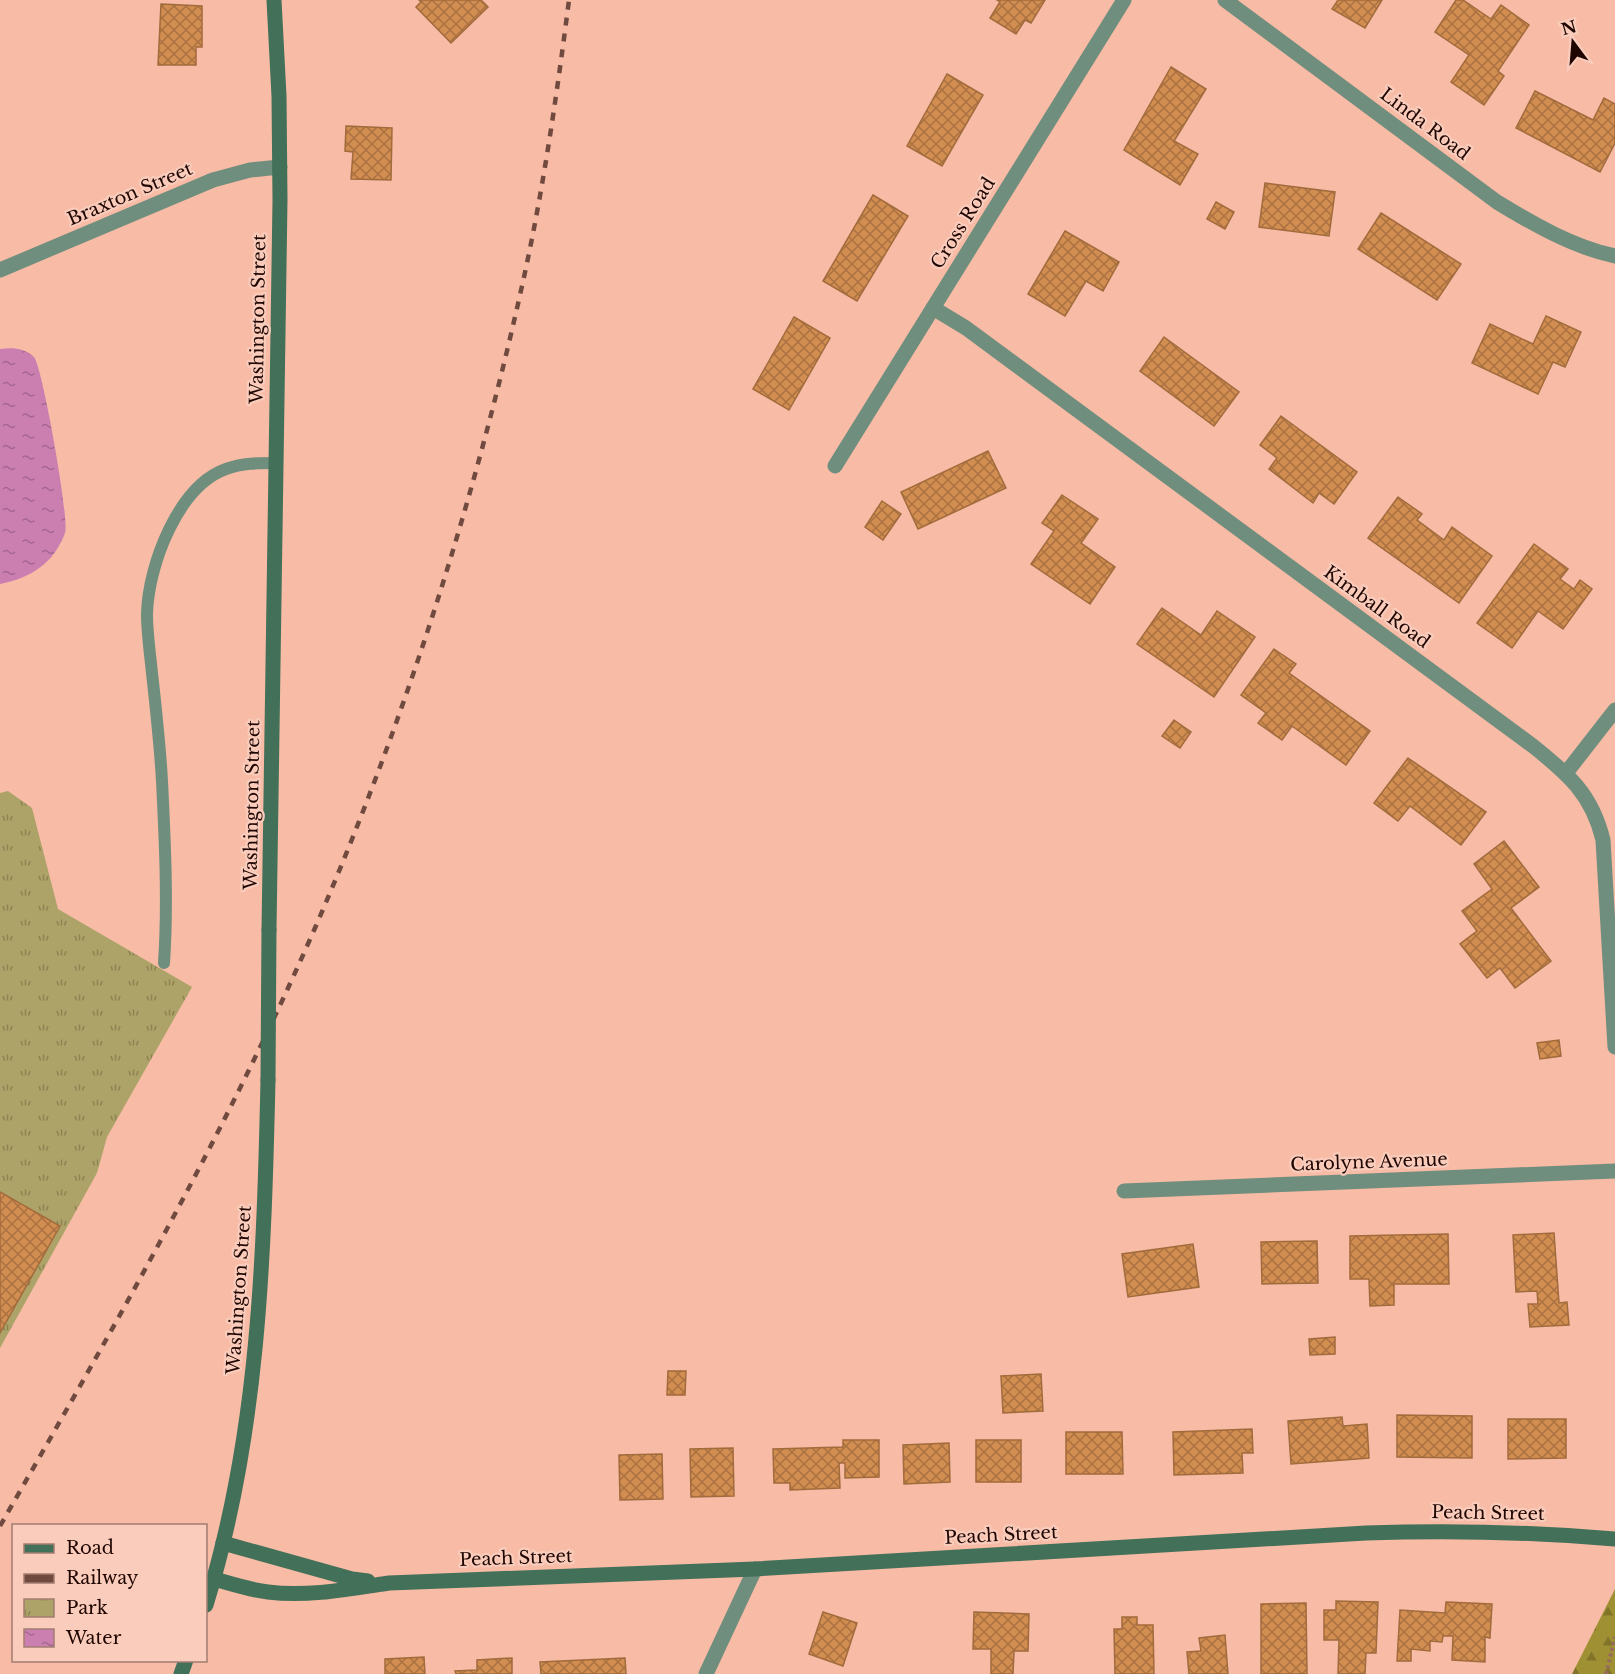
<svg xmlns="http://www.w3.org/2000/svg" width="1615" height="1674" font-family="'Libre Baskerville',serif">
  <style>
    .forest { fill: url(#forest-firs) }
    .park { fill: url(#park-tufts) }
    .water { fill: url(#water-ripples) }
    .building { fill: url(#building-cross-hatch); stroke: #a26b3c; stroke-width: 1.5 }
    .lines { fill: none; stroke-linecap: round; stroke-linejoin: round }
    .path { stroke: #976b5d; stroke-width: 4; stroke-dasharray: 3 3; stroke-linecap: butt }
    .lane { stroke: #708e7d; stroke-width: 12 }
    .street { stroke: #708e7d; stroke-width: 15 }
    .secondary { stroke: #427058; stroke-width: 15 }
    .rail { stroke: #704a3f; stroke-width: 4.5; stroke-dasharray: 8 8; stroke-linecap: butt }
    .secondary-bridge { stroke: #427058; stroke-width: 15 }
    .labels { text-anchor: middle; stroke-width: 4.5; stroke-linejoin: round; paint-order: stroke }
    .street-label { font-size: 18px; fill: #1f0601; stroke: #faccbc }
  </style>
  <defs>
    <pattern id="forest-firs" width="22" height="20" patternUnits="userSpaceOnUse" patternTransform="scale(1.5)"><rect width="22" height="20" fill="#9f9033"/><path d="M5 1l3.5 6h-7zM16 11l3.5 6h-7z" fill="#817429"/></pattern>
    <pattern id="park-tufts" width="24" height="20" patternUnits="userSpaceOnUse" patternTransform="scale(1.5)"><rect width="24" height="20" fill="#ada368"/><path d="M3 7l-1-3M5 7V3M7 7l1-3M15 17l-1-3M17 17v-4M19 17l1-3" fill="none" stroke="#8c8353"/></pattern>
    <pattern id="water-ripples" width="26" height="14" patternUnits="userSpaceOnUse" patternTransform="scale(1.5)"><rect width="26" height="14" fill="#cb7fb1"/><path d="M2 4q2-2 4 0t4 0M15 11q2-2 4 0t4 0" fill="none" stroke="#a4668e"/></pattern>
    <pattern id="building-cross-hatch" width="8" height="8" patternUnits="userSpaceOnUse" patternTransform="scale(1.5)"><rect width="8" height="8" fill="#d28d51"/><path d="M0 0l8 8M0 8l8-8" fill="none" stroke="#aa7141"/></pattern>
  </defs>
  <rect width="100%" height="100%" fill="#f7bba6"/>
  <polygon class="forest" points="1615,1589 1615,1674 1572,1674"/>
  <polygon class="park" points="8,791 32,808 58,909 192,987 107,1137 97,1173 0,1348 0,793"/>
  <path class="water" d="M0 349C12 347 25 348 34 357 42 365 70 521 65 533 54 563 31 578 0 584Z"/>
  <g class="building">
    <polygon points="419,0 481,0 488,7 451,43 416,7 421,2"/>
    <polygon points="997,0 1045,0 1031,23 1025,20 1016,34 990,18 1000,2"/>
    <polygon points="1338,0 1382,0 1365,28 1332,9"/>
    <polygon points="1456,0 1463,0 1491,19 1501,5 1529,25 1498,71 1504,76 1484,105 1451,82 1469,55 1435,32"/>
    <polygon points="161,4 202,6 202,47 196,47 196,65 158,65"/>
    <polygon points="1171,67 1206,89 1174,141 1198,154 1180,185 1124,150"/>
    <polygon points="947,74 983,95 942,166 907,146"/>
    <polygon points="1535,91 1593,120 1604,98 1615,104 1615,143 1600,172 1516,128"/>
    <polygon points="346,126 392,128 391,180 351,179 353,152 345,151"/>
    <polygon points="1265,183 1335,192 1329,236 1259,227"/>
    <polygon points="873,195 908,216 857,301 823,281"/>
    <polygon points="1216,202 1234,212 1225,229 1207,219"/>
    <polygon points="1381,213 1461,264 1437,300 1358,249"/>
    <polygon points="1065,231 1119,262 1103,291 1086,281 1065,316 1028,294"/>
    <polygon points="1546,316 1581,332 1565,367 1553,362 1538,394 1472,363 1490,324 1533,344"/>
    <polygon points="794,317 830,338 789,410 753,389"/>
    <polygon points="1164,337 1239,392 1214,426 1140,371"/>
    <polygon points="1281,416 1357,472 1334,504 1319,493 1313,503 1269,469 1277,458 1260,445"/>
    <polygon points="988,451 1006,488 918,529 901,492"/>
    <polygon points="1062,495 1098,519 1081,543 1115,567 1090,604 1031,564 1054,531 1042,523"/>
    <polygon points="1398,497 1422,514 1417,520 1444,540 1452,527 1492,556 1459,603 1368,538"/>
    <polygon points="882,501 901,514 883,540 865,527"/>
    <polygon points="1534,544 1568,569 1560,579 1574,589 1580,580 1592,589 1563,629 1538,611 1512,648 1477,623"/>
    <polygon points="1162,608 1201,635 1217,611 1255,637 1214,697 1137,644"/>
    <polygon points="1274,649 1296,664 1289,673 1370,731 1346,765 1292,726 1282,740 1258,723 1266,713 1241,695"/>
    <polygon points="1174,720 1191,732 1180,748 1162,736"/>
    <polygon points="1408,758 1486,812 1461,845 1410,806 1398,821 1374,803"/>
    <polygon points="1504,841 1539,887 1511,908 1551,961 1515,988 1500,968 1487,978 1460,944 1477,931 1462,911 1492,889 1474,864"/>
    <polygon points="1559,1040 1561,1056 1540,1059 1537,1043"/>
    <polygon points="0,1192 60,1226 0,1333"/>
    <polygon points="1554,1233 1559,1303 1567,1302 1569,1325 1530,1327 1528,1304 1538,1304 1537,1291 1516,1292 1513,1235"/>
    <polygon points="1448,1234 1449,1284 1394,1284 1394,1305 1370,1306 1369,1279 1350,1279 1350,1236"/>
    <polygon points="1317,1241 1318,1283 1262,1284 1261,1242"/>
    <polygon points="1193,1244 1199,1287 1128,1297 1122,1254"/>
    <polygon points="1335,1337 1335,1354 1310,1355 1309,1339"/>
    <polygon points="668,1371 686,1371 685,1395 667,1395"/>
    <polygon points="1041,1374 1043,1411 1003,1413 1001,1376"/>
    <polygon points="1397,1415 1472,1416 1472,1458 1397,1457"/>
    <polygon points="1342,1417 1343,1426 1367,1424 1369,1458 1291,1464 1288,1421"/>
    <polygon points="1508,1419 1566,1419 1566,1458 1508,1459"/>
    <polygon points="1252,1429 1253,1453 1242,1453 1243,1473 1174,1475 1173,1432"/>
    <polygon points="1066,1432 1122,1432 1123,1474 1066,1474"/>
    <polygon points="843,1440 879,1440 879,1477 845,1478 845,1463 839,1463 840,1488 790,1490 790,1483 774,1483 773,1449 843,1447"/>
    <rect x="976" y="1440" width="45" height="42"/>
    <polygon points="949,1443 950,1482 904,1484 903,1445"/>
    <polygon points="733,1448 734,1496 691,1497 690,1449"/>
    <polygon points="662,1454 663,1499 620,1500 619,1455"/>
    <polygon points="1336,1601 1378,1602 1376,1653 1366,1653 1365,1674 1338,1674 1339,1640 1324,1640 1324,1610 1336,1610"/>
    <polygon points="1446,1602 1492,1604 1490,1638 1485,1637 1485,1662 1452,1660 1453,1636 1443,1636 1442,1642 1430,1641 1430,1651 1411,1649 1411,1661 1397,1661 1400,1610 1445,1613"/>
    <polygon points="1306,1603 1307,1674 1261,1674 1261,1604"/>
    <polygon points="823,1612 857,1623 843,1666 809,1654"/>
    <polygon points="974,1612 1029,1614 1028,1651 1014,1651 1013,1674 991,1674 991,1649 973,1649"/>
    <polygon points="1122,1617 1137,1617 1137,1625 1153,1625 1154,1674 1115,1674 1114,1629 1122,1629"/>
    <polygon points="1225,1635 1228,1674 1189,1674 1187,1652 1201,1651 1199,1638"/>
    <polygon points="424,1657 425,1674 385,1674 385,1659"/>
    <polygon points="512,1658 512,1674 456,1674 455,1671 477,1670 477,1660"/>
    <polygon points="625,1658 626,1674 541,1674 540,1662"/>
  </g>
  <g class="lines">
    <polyline class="path" points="1606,1674 1615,1637"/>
    <path class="lane" d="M164 963C168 903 165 842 162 781 160 745 156 709 152 673 150 653 147 633 147 614 148 566 178 486 226 469 242 463 259 463 275 463"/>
    <g class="street">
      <path d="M1225 0 1497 202C1533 224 1573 247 1615 256"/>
      <polyline points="0,270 213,180 250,170 280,167"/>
      <path d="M933 308 966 328 1533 746C1568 774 1592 794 1603 840L1615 1047"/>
      <polyline points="835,466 1124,0"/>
      <polyline points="1566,773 1615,710"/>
      <polyline points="1124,1191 1615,1171"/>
      <polyline points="706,1674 755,1569"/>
    </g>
    <g class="secondary">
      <polyline points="269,930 280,200 279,96 274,0"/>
      <polyline points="223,1543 352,1579 368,1581"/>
      <path d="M214 1579C232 1584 250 1590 268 1592 308 1597 349 1589 389 1583L755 1569 1366 1533C1450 1530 1532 1532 1615 1539"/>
      <path d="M206 1605C259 1434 264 1257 268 1080"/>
      <polyline points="181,1674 186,1660"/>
    </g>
    <path class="rail" d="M0 1526C112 1331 225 1134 315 928 406 718 475 500 524 277 544 185 557 93 569 0"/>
    <polyline class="secondary-bridge" points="268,1080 269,930"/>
  </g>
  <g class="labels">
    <g class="street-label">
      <text transform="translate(1425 124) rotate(37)" y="6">Linda Road</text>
      <text transform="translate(130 194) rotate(-23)" y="6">Braxton Street</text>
      <text transform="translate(963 223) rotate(-58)" y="6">Cross Road</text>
      <text transform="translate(258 319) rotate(-89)" y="6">Washington Street</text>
      <text transform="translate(1377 607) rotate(36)" y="6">Kimball Road</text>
      <text transform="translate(252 805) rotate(-89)" y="6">Washington Street</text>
      <text transform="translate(1369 1162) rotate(-2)" y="6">Carolyne Avenue</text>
      <text transform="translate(239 1290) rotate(-86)" y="6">Washington Street</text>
      <text transform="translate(1488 1513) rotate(1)" y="6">Peach Street</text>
      <text transform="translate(1001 1535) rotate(-3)" y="6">Peach Street</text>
      <text transform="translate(516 1558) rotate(-2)" y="6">Peach Street</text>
    </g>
  </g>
  <rect x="12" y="1524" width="195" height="138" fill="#faccbc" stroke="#a27d71" stroke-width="1.5"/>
  <rect x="24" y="1544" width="30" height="9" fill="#427058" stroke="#a27d71" stroke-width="1.5"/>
  <text x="66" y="1554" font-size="18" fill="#1f0601">Road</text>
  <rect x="24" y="1574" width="30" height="9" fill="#704a3f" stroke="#a27d71" stroke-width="1.5"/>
  <text x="66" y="1584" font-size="18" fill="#1f0601">Railway</text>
  <rect x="24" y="1599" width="30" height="18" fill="url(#park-tufts)" stroke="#a27d71" stroke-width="1.5"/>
  <text x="66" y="1614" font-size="18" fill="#1f0601">Park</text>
  <rect x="24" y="1629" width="30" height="18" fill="url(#water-ripples)" stroke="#a27d71" stroke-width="1.5"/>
  <text x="66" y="1644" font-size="18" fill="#1f0601">Water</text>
  <g transform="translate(1573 42) rotate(344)" stroke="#faccbc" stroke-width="4.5" paint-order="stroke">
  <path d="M0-4.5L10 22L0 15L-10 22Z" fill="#1f0601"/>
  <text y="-9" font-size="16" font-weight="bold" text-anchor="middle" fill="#1f0601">N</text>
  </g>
</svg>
